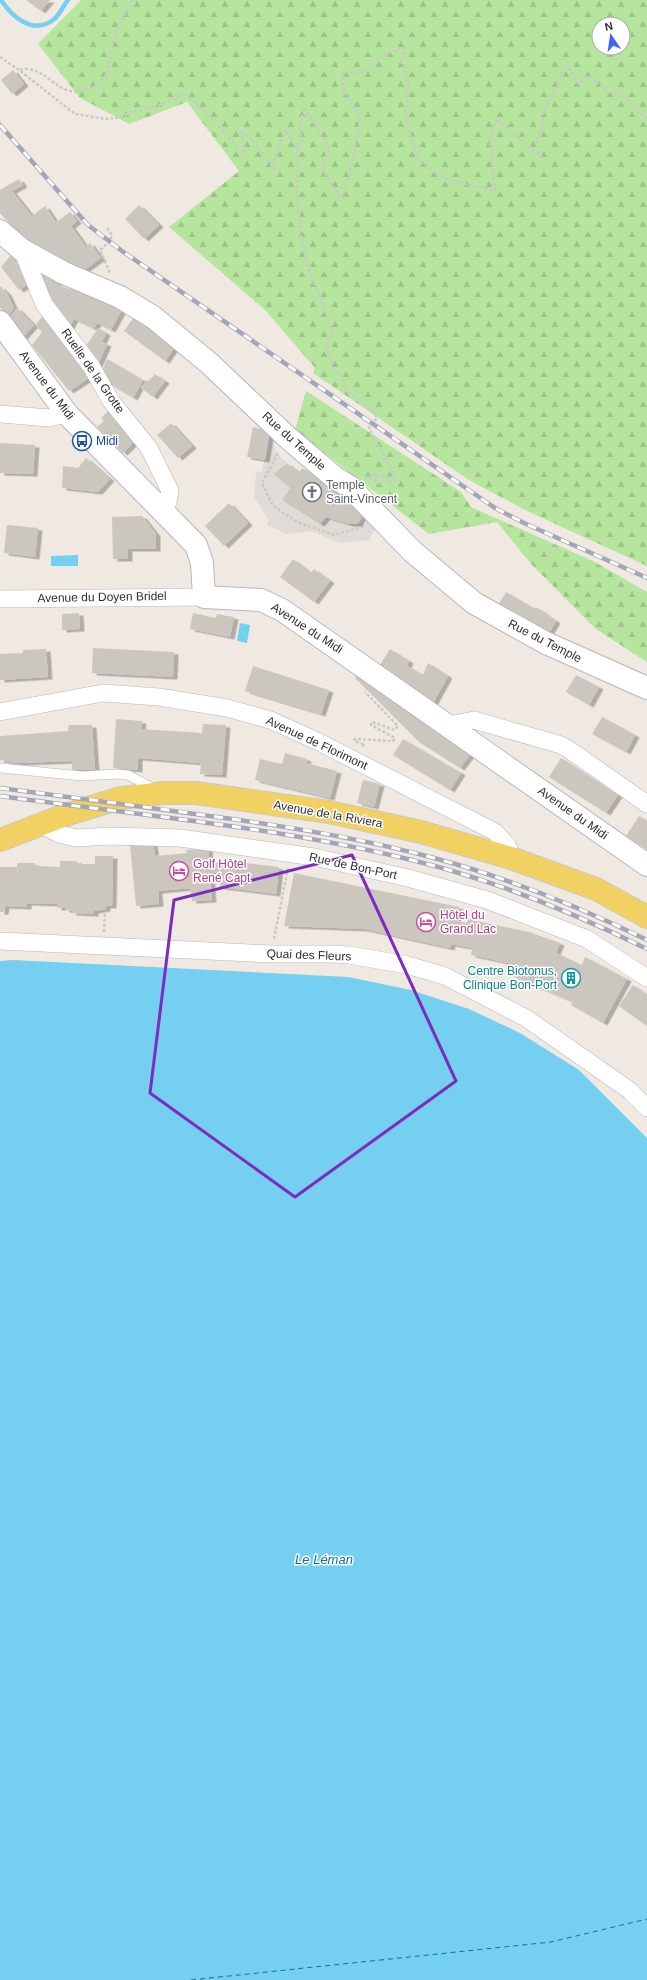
<svg xmlns="http://www.w3.org/2000/svg" width="647" height="1980" font-family="Helvetica,sans-serif">
  <style>
    .forest { fill: url(#forest-firs); fill-rule: evenodd }
    .plaza { fill: #dfdcd8 }
    .water { fill: #75cff0 }
    .lines { fill: none; stroke-linecap: round; stroke-linejoin: round }
    .stream { stroke: #75cff0; stroke-width: 4.5 }
    .ferry { stroke: #0d6fa3; stroke-width: 1; stroke-dasharray: 5 4; stroke-linecap: butt }
    .building { fill: #cbc7bf; filter: url(#shadow) }
    .lane-casing { stroke: #b4b7c1; stroke-width: 10 }
    .street-casing { stroke: #b4b7c1; stroke-width: 18 }
    .secondary-casing { stroke: #b4b7c1; stroke-width: 24 }
    .primary-casing { stroke: #c9c9c9; stroke-width: 24 }
    .path { stroke: #c9c9c9; stroke-width: 2.5; stroke-dasharray: 3 2; stroke-linecap: butt }
    .lane { stroke: #fff; stroke-width: 9 }
    .street { stroke: #fff; stroke-width: 17 }
    .secondary { stroke: #fff; stroke-width: 22 }
    .primary { stroke: #f2d163; stroke-width: 22 }
    .rail-casing { stroke: #a3a6b8; stroke-width: 4.5 }
    .rail { stroke: #fff; stroke-width: 3; stroke-dasharray: 9; stroke-linecap: butt }
    .marked { fill: none; stroke: #7b2cbf; stroke-width: 3; stroke-linejoin: round }
    .labels { text-anchor: middle; stroke-width: 3; stroke-linejoin: round; paint-order: stroke }
    .street-label { font-size: 12px; fill: #2e2e2e; stroke: #fff }
    .transit-label { font-size: 12px; fill: #164399; stroke: #fff; text-anchor: start }
    .worship-label { font-size: 12px; fill: #5b616d; stroke: #fff; text-anchor: start }
    .hotel-label { font-size: 12px; fill: #b23c85; stroke: #fff; text-anchor: start }
    .culture-label { font-size: 12px; fill: #0d838f; stroke: #fff; text-anchor: end }
    .water-label { font-size: 13px; font-style: italic; fill: #0d6fa3; stroke: #fff }
  </style>
  <defs>
    <pattern id="forest-firs" width="22" height="20" patternUnits="userSpaceOnUse"><rect width="22" height="20" fill="#b6e59e"/><path d="M5 1l3.5 6h-7zM16 11l3.5 6h-7z" fill="#9dc588"/></pattern>
    <filter id="shadow"><feDropShadow dx="4.5" dy="2.5" stdDeviation="0" flood-color="#0004"/></filter>
  </defs>
  <rect width="100%" height="100%" fill="#efe9e1"/>
  <g class="forest">
    <path d="M81 0H647V566L527 511 469 480 313 373 315 368 266 311 169 227 239 171 187 102 129 124 80 98 38 44ZM599 24H623V48H599Z"/>
    <polygon points="306,391 461,492 471,507 593,561 647,592 647,662 596,629 533,566 497,522 429,534 295,430"/>
  </g>
  <polygon class="plaza" points="270,431 277,453 287,463 274,474 290,488 282,500 320,524 326,517 349,524 358,524 366,518 376,527 369,540 340,543 312,531 287,534 267,525 269,520 256,500 254,499 256,471 262,472"/>
  <g class="water">
    <polygon points="78,555 78,566 51,566 51,556"/>
    <polygon points="240,623 250,625 247,643 237,641"/>
    <polygon points="13,960 348,977 411,990 469,1009 520,1033 579,1070 647,1138 647,1980 0,1980 0,961"/>
  </g>
  <g class="lines">
    <path class="stream" d="M1 0C12 17 33 35 53 20 59 16 63 6 68 0"/>
    <polyline class="ferry" points="191,1980 551,1942 647,1919"/>
  </g>
  <g class="building">
    <polygon points="26,0 50,0 41,11"/>
    <polygon points="13,70 24,84 12,94 1,80"/>
    <polygon points="19,179 23,185 12,191 32,216 45,206 56,222 70,212 77,221 71,226 86,247 90,243 101,258 79,274 27,243 0,213 0,190"/>
    <polygon points="139,205 159,225 144,239 125,219"/>
    <polygon points="17,248 31,290 27,285 19,290 1,267"/>
    <polygon points="46,272 60,286 86,294 123,308 111,330 97,323 94,329 74,319 68,330 36,281"/>
    <polygon points="0,286 7,293 14,308 7,317 0,307"/>
    <polygon points="17,308 34,325 22,338 8,320"/>
    <polygon points="46,313 89,378 69,391 32,345 42,332 35,325"/>
    <polygon points="134,317 175,347 165,361 124,331"/>
    <polygon points="98,328 106,333 102,342 107,344 97,367 83,350"/>
    <polygon points="107,359 143,380 133,398 105,381 101,374"/>
    <polygon points="155,374 165,381 153,397 141,388 147,380 149,381"/>
    <polygon points="110,409 139,437 123,453 97,427 104,421 101,418"/>
    <polygon points="171,423 192,446 178,458 157,435"/>
    <polygon points="253,427 270,431 265,460 247,457"/>
    <polygon points="0,443 35,445 33,474 0,473"/>
    <polygon points="86,458 110,479 98,492 62,488 63,466 78,468"/>
    <polygon points="287,463 299,473 302,468 339,488 335,496 358,505 363,513 358,524 349,524 326,517 320,524 282,500 290,488 274,474"/>
    <polygon points="229,503 248,523 224,546 205,526"/>
    <polygon points="142,516 156,534 156,549 128,549 128,559 113,559 112,517"/>
    <polygon points="7,525 38,528 35,557 4,553"/>
    <polygon points="293,559 311,573 314,569 330,581 314,602 280,577"/>
    <polygon points="506,592 535,609 536,607 556,621 547,636 497,607"/>
    <polygon points="79,613 80,629 62,630 62,614"/>
    <polygon points="193,613 216,618 217,614 234,617 230,637 190,629"/>
    <polygon points="93,648 174,652 173,677 92,673"/>
    <polygon points="46,649 48,677 0,680 0,654 23,653 23,650"/>
    <polygon points="390,649 409,661 407,666 423,675 428,663 448,676 432,705 378,668"/>
    <polygon points="253,666 329,690 321,714 245,691"/>
    <polygon points="360,671 473,751 460,768 419,742 355,678"/>
    <polygon points="576,675 599,687 589,705 566,692"/>
    <polygon points="602,717 635,735 626,752 592,734"/>
    <polygon points="116,719 142,721 141,729 202,733 203,724 226,725 222,775 200,774 201,763 138,758 138,770 113,768"/>
    <polygon points="69,725 92,725 95,770 72,770 72,761 18,763 0,760 0,736 68,731"/>
    <polygon points="403,739 461,773 450,790 393,755"/>
    <polygon points="285,753 307,759 306,763 337,771 330,798 255,780 260,759 282,764"/>
    <polygon points="561,758 618,795 606,813 549,777"/>
    <polygon points="363,780 380,784 374,807 357,803"/>
    <polygon points="639,816 647,821 647,850 626,836"/>
    <polygon points="153,843 155,856 187,853 186,850 208,848 209,861 223,863 223,860 279,867 276,894 220,887 221,873 210,872 212,900 192,901 190,888 158,891 159,904 136,906 130,845"/>
    <polygon points="95,856 113,856 112,906 106,906 106,909 94,911 94,914 72,913 72,911 65,910 65,908 57,908 57,904 27,903 27,907 5,906 4,912 0,912 0,867 17,867 17,863 35,863 35,866 60,867 60,861 77,861 77,864 95,864"/>
    <polygon points="294,873 459,907 456,921 467,923 468,919 529,932 560,943 556,953 582,965 585,957 627,979 603,1023 571,1005 573,1002 514,977 518,965 471,955 472,948 451,944 450,948 364,929 284,926"/>
    <polygon points="633,985 647,995 647,1026 619,1006"/>
  </g>
  <g class="lines">
    <g class="lane-casing">
      <polyline id="lane" points="0,768 82,776 118,774 128,775 155,789"/>
    </g>
    <g class="street-casing">
      <g id="street">
        <polyline points="22,250 44,304 91,366 111,401 149,448 170,491 168,502 162,511"/>
        <polyline points="0,414 49,418 67,414"/>
        <polyline points="0,599 204,597"/>
        <polyline points="0,712 103,693 159,697 227,708 270,720 317,741 495,832 508,846 511,858"/>
        <polyline points="449,725 474,720 561,745 571,751 647,804"/>
        <polyline points="40,824 59,834 76,838 110,836 180,838 314,857 408,878 487,900 587,939 647,978"/>
        <polyline points="0,941 271,954 331,954 349,955 407,965 445,976 526,1018 629,1090 647,1108"/>
      </g>
    </g>
    <g class="secondary-casing">
      <g id="secondary">
        <polyline points="0,231 22,250 64,273 120,297 153,317 209,363 287,437 334,477 350,487 412,551 474,603 546,643 647,688"/>
        <polyline points="0,322 67,414 196,545 202,563 204,597 261,600 282,610 647,865"/>
      </g>
    </g>
    <g class="primary-casing">
      <polyline id="primary" points="0,840 68,814 121,798 163,793 196,793 329,812 421,832 511,858 596,889 647,917"/>
    </g>
    <g class="path">
      <path d="M0 57 19 70 75 114 107 119 122 117 132 112 155 107 184 94C208 110 224 135 245 154L240 130C258 141 261 155 275 169V156L285 130 298 150 302 143 300 125 304 108 330 149 322 164 326 176 342 199C348 179 353 161 356 141 357 134 361 127 359 120 355 102 340 97 343 74L346 72 360 74 390 52 407 47 401 61 409 83 405 115 417 158 437 174 463 184 495 190 490 139 497 119 541 157 537 141 543 122V113L558 86 564 67 567 65 575 80 578 83 588 76 608 91 625 98 647 119"/>
      <path d="M20 70C43 63 58 96 78 91 85 90 98 86 103 80 111 70 110 53 113 42 118 28 125 12 133 0"/>
      <polyline points="298,150 297,194 301,238 311,277 320,295 332,335 327,341 327,350 333,368 340,375 348,392 366,405 376,415 377,418 369,428 393,474 391,482 388,483 388,477 373,474 381,484 368,476 367,479"/>
      <polyline points="107,228 112,235 110,241 100,250 110,273"/>
      <polyline points="278,453 262,483 273,506 297,522 334,535 363,527"/>
      <polyline points="362,746 365,745 354,741 355,739 393,741 395,738 371,725 372,722 395,730 398,726 365,692"/>
      <polyline points="104,932 105,912"/>
      <polyline points="274,939 288,868"/>
    </g>
    <use href="#lane" class="lane"/>
    <use href="#street" class="street"/>
    <use href="#secondary" class="secondary"/>
    <use href="#primary" class="primary"/>
    <g class="rail-casing">
      <g id="rail">
        <polyline points="0,125 88,225 122,251 495,508 524,523 647,578"/>
        <path d="M0 788C70 797 140 806 210 816 285 826 361 838 434 858 508 878 578 906 647 940"/>
        <path d="M0 796C144 816 291 828 431 865 506 885 578 915 647 949"/>
      </g>
    </g>
    <use href="#rail" class="rail"/>
  </g>
  <path class="marked" d="M352 855 456 1081 295 1197 150 1093 174 900Z"/>
  <defs>
    <g id="bus-ring" transform="scale(1)"><circle r="9.5" fill="#fff" stroke="#1a4fb4" stroke-width="1.5"/><path d="M-5-6H5V4H4V6H2V4H-2V6H-4V4H-5ZM-3.5-4V0h7V-4ZM-3.5 1.2v1.5H-2V1.2ZM2 1.2v1.5H3.5V1.2Z" fill="#1a4fb4"/></g>
    <g id="church-ring" transform="scale(1)"><circle r="9.5" fill="#fff" stroke="#6b7280" stroke-width="1.5"/><path d="M-1.2-6h2.4v3.5h3.3v2.4h-3.3V6h-2.4V-.1h-3.3v-2.4h3.3Z" fill="#6b7280"/></g>
    <g id="hotel-ring" transform="scale(1)"><circle r="9.5" fill="#fff" stroke="#d1479c" stroke-width="1.5"/><path d="M-6-4.5h1.5V1H6V5H4.5V3h-9V5H-6ZM-4 0a1.8 1.8 0 1 1 3.6 0ZM.5 0V-2.5h3Q6-2.5 6 0Z" fill="#d1479c"/></g>
    <g id="building-ring" transform="scale(1)"><circle r="9.5" fill="#fff" stroke="#0f9aa8" stroke-width="1.5"/><path d="M-4-6H4V6H1V3H-1V6H-4ZM-2.5-4.3h1.7v1.8h-1.7ZM.8-4.3h1.7v1.8H.8ZM-2.5-1h1.7V.8h-1.7ZM.8-1h1.7V.8H.8Z" fill="#0f9aa8"/></g>
  </defs>
  <g fill-rule="evenodd">
    <use href="#bus-ring" x="82" y="441"/>
    <use href="#church-ring" x="312" y="492"/>
    <use href="#hotel-ring" x="179" y="871"/>
    <use href="#hotel-ring" x="426" y="922"/>
    <use href="#building-ring" x="571" y="978"/>
  </g>
  <g class="labels">
    <g class="street-label">
      <text transform="translate(93 371) rotate(55)" y="4">Ruelle de la Grotte</text>
      <text transform="translate(47 385) rotate(53)" y="4">Avenue du Midi</text>
      <text transform="translate(294 441) rotate(42)" y="4">Rue du Temple</text>
      <text transform="translate(102 597) rotate(-1)" y="4">Avenue du Doyen Bridel</text>
      <text transform="translate(307 628) rotate(33)" y="4">Avenue du Midi</text>
      <text transform="translate(545 641) rotate(27)" y="4">Rue du Temple</text>
      <text transform="translate(317 743) rotate(25)" y="4">Avenue de Florimont</text>
      <text transform="translate(573 813) rotate(35)" y="4">Avenue du Midi</text>
      <text transform="translate(328 814) rotate(10)" y="4">Avenue de la Riviera</text>
      <text transform="translate(353 866) rotate(12)" y="4">Rue de Bon-Port</text>
      <text transform="translate(309 955) rotate(2)" y="4">Quai des Fleurs</text>
    </g>
    <g class="transit-label">
      <text x="96" y="445">Midi</text>
    </g>
    <g class="worship-label">
      <text x="326" y="489">Temple<tspan x="326" dy="14">Saint-Vincent</tspan></text>
    </g>
    <g class="hotel-label">
      <text x="193" y="868">Golf Hôtel<tspan x="193" dy="14">René Capt</tspan></text>
      <text x="440" y="919">Hôtel du<tspan x="440" dy="14">Grand Lac</tspan></text>
    </g>
    <g class="culture-label">
      <text x="557" y="975">Centre Biotonus,<tspan x="557" dy="14">Clinique Bon-Port</tspan></text>
    </g>
    <g class="water-label">
      <text x="324" y="1564">Le Léman</text>
    </g>
  </g>
  <g transform="translate(611 36) rotate(347)"><circle r="19" fill="#ffffff" stroke="#ababab"/>
  <path d="M0-3L7 15L0 10L-7 15Z" fill="#4264fb"/>
  <text y="-6" font-size="11" font-weight="bold" text-anchor="middle" fill="#2e2e2e">N</text>
  </g>
</svg>
